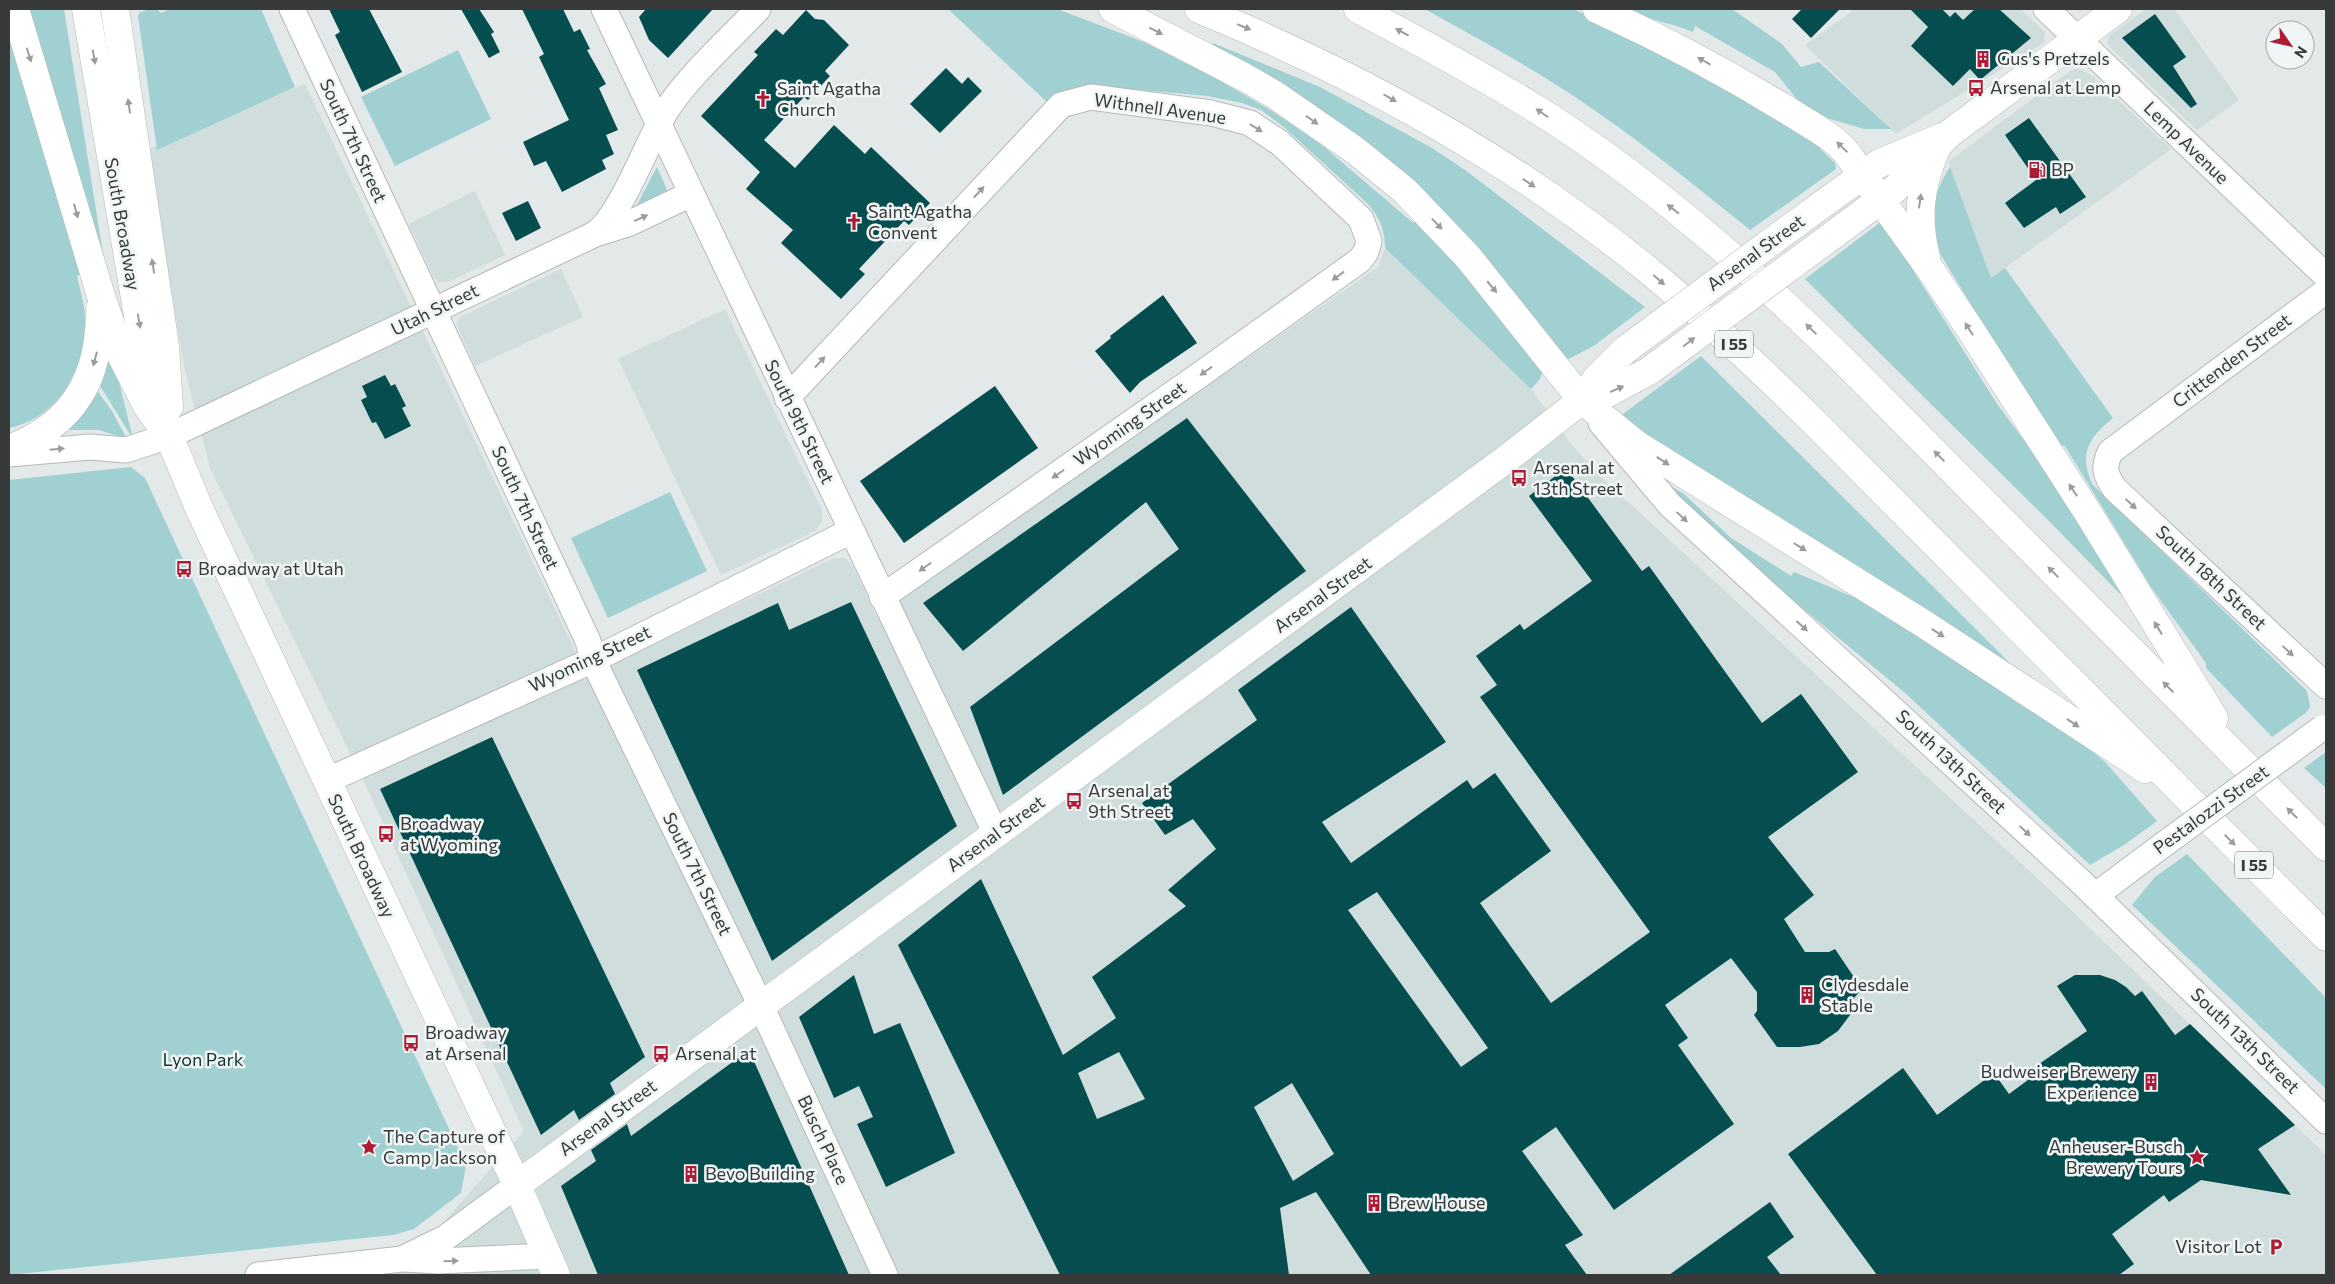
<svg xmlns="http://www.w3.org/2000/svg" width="2335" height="1284" font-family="Commissioner,sans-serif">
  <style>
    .built { fill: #cfdddd }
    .green { fill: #a0d0d1 }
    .building { fill: #054d4f; fill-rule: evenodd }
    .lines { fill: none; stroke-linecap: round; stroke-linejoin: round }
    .minor-casing { stroke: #b4b9b9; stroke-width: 27 }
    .major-casing { stroke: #b4b9b9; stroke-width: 29 }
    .highway-casing { stroke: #b4b9b9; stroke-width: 29 }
    .minor { stroke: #fff; stroke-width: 25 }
    .major { stroke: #fff; stroke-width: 28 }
    .highway { stroke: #fff; stroke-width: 28 }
    .minor-bridge-casing { stroke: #b4b9b9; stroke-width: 27; stroke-linecap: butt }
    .major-bridge-casing { stroke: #b4b9b9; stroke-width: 29; stroke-linecap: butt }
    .minor-bridge { stroke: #fff; stroke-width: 25 }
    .major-bridge { stroke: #fff; stroke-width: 28 }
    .oneway { fill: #9c9c9c }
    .labels { text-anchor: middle; stroke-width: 5; stroke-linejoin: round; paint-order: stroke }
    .shield { fill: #f0f5f5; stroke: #6f7272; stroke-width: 1 }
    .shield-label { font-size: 16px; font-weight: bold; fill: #383a3a }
    .poi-label { font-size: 18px; fill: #383a3a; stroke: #f0f5f5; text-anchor: start }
    .street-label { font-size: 18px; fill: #383a3a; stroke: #f0f5f5 }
    .park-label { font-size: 18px; fill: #113132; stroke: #f0f5f5 }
  </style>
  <rect width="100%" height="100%" fill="#e3e8e8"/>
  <g class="built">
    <polygon points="1855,9 2020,9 2045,32 2044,43 1896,134 1805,45"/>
    <polygon points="2146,9 2174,9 2239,100 2197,130 2109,46 2107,41 2110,35"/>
    <polygon points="2078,68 2091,75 2171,149 1991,278 1948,162 2070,71"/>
    <polygon points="305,84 587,676 834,558 845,558 854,568 876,616 1378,267 1385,248 1531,389 1572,445 1601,477 2050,890 2326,1155 2326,1275 397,1275 524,1131 366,786 210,468 185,370 147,150"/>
    <polygon points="475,191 505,255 448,282 438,282 432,274 409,224"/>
    <polygon points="561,269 583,317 475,366 456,323 462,316"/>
    <polygon points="725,309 822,510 822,522 815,531 721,575 618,359"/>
  </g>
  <g class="green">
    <polygon points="28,9 64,9 105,266"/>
    <polygon points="151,9 157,9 161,13 170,9 261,9 295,87 157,150 138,16 140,12"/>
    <path d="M948 9H1057L1144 42 1214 77 1275 113 1323 146 1412 222 1420 223 1466 272 1542 366C1544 377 1538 381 1531 389L1385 248C1385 230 1380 219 1369 205L1285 128 1261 110 1242 103 1207 96 1097 86 1048 103Z"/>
    <path d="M1425 9H1572C1660 43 1740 98 1822 145L1820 149 1835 163 1836 169 1750 230C1699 189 1648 147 1594 110 1540 72 1482 41 1425 9Z"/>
    <path d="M1620 9H1732L1782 44 1801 67 1819 62 1891 129H1864L1817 115 1800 103 1775 72 1695 26 1693 32C1669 22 1644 19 1620 9Z"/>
    <path d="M9 23 83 273 77 276C80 289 84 303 85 317 87 366 60 418 9 428Z"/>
    <polygon points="1213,43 1320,87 1432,148 1465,170 1645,307 1595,345 1567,360 1483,260 1212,45"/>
    <polygon points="458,50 491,119 395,166 361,97"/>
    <polygon points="657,167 667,190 637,206 637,205"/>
    <path d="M1950 167 1991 278 2005 268 2113 418C2088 438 2078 455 2093 485L2307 691 2310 706 2307 712 2272 737 2206 668V663L2153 590 2065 446 2057 444 2053 439 1936 247C1928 220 1934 190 1950 167Z"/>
    <polygon points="1882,221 1997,404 2067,498 2127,599 2124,598 2051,523 1805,279"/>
    <polygon points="107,355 115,366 133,439 97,381"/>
    <polygon points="1701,356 2033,686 1630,427 1623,414"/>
    <polygon points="96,389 112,411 127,439 99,430 65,430"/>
    <polygon points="131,467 145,478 466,1165 461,1193 414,1229 393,1235 9,1275 9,480"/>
    <polygon points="1662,481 1684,494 1731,538 1791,576 1794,572 1863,601 2065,728 2106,763 2157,821 2124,845 2090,865 1904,692 1767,579"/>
    <polygon points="670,492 707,571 608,618 571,538"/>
    <polygon points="2326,752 2326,788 2304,768"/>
    <polygon points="2187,854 2326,998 2326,1089 2132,905 2155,877"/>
  </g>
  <g class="building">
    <polygon points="329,9 369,9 402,72 362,92 335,35 340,32"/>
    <polygon points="461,9 479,9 494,32 491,34 500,52 489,58"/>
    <polygon points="522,9 563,9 574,32 580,29 590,49 587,50 606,84 599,88 618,130 606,135 614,154 602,160 606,169 562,192 546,161 534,166 523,142 569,120 539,57 544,54"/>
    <polygon points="646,9 713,9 668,58 649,40 639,17"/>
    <polygon points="1802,9 1840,9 1811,38 1792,19"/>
    <polygon points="1910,9 1942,9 1950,17 1955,12 1963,20 1975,9 1999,9 2031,38 1980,80 1970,69 1953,86 1911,46 1928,27"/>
    <polygon points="806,10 815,19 824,20 849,45 825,71 830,76 808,100 804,97 764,140 795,168 834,125 865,154 871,147 930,203 909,225 904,221 859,269 865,274 841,299 781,243 793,230 746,189 760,172 701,116 758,55 754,52 776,29 783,35"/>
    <polygon points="2155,14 2186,57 2173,66 2197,104 2191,108 2122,38"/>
    <polygon points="946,68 962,84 968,77 982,91 940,133 910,104"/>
    <polygon points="2029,118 2086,197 2060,214 2056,207 2024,228 2005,203 2036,180 2005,135"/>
    <polygon points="528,201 541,228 516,241 502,213"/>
    <polygon points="1163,295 1197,343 1140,382 1130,393 1095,351 1111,338 1110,336"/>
    <polygon points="385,375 391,386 395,384 406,406 402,408 411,426 385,439 376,422 372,423 361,400 367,397 362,386"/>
    <polygon points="995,386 1038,448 904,543 860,481"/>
    <polygon points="1187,418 1306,571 1003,795 970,707 1179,549 1146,502 963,651 923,603"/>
    <path d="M1566 468 1642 571 1649 566 1762 723 1801 694 1858 772 1768 837 1814 895 1784 919 1805 952H1829L1835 949 1862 989 1854 998 1850 1015 1838 1031 1819 1044 1800 1047H1777L1754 1015 1757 1011V992L1731 958 1665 1005 1688 1038 1678 1045 1734 1124 1614 1210 1556 1127 1522 1151 1583 1235 1565 1245 1587 1275H1371L1316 1192 1280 1208 1289 1275H1060L898 945 981 879 1063 1055 1116 1018 1092 977 1186 906 1168 890 1216 849 1193 819 1165 835 1142 803 1257 720 1238 690 1351 607 1446 742 1322 822 1351 863 1467 780 1473 789 1495 773 1551 851 1480 903 1551 1003 1650 932 1480 697 1497 685 1476 656 1520 624 1524 630 1592 581 1529 496ZM1377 892 1488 1048 1461 1067 1348 910ZM1119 1052 1145 1099 1097 1119 1078 1073ZM1292 1083 1334 1154 1293 1181 1254 1107Z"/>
    <polygon points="851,602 957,826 772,961 637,670 778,603 789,630"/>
    <polygon points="492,737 645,1057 610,1083 615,1094 579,1120 574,1110 541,1135 380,789"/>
    <polygon points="854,975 874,1034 900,1023 955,1153 886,1187 857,1124 873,1117 859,1086 834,1098 799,1017"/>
    <polygon points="2075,975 2100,975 2115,980 2126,987 2135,996 2142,991 2175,1035 2190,1024 2295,1125 2258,1149 2291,1195 2201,1180 2169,1202 2164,1195 2112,1234 2134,1264 2119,1275 1877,1275 1788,1154 1903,1068 1937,1115 1994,1073 2009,1094 2043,1069 2039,1064 2087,1031 2057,986"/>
    <polygon points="749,1050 849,1275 598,1275 561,1186 596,1161 591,1150 627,1124 631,1136"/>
    <polygon points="1770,1202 1794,1237 1767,1257 1781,1275 1669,1275"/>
  </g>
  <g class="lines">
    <g class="minor-casing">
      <g id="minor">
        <polyline points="292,9 588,641 593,660 761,1006 885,1275"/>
        <polyline points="604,9 996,834"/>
        <polyline points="2046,9 2326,276"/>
        <polyline points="595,234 630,223 691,194"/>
        <path d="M2326 291 2110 452C2103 468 2105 475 2115 489L2326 686"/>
        <polyline points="787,398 1061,105 1091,97 1211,113 1250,123 1280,143 1361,219 1369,241 1366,252 1360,260 1201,374 882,597"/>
        <polyline points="1601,423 1670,505 2080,881 2326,1121"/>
        <path d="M9 454 90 447 126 450 169 436 595 234C622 214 647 142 666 111 687 77 730 39 758 9"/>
        <polyline points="326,781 593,660 851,531"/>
        <polyline points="2095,896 2140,862"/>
        <polyline points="405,1259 438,1261 549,1256"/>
        <polyline points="258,1275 402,1259 445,1238 517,1185"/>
      </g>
    </g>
    <g class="major-casing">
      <g id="major">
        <polyline points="86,9 144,351 169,436 199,508 517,1185 556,1275"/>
        <polyline points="115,9 165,346 169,407"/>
        <polyline points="1805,217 1878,164 1942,137"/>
        <polyline points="1829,238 1895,189 1950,133 2118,9"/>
        <polyline points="1582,400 1608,393 1649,371"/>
        <polyline points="517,1185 1505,460 1582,400 1596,379 1625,350"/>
      </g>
    </g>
    <g class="highway-casing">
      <g id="highway">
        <polyline points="15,9 100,293 122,357 147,406 169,436"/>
        <polyline points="1113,9 1244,77 1275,95 1356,151 1405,191 1468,257 1582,400 1636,444 1924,624 2145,769"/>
        <path d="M1199 9C1359 75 1513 160 1648 270 1706 318 1760 369 1813 421L2326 937"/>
        <path d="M1358 9C1417 40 1476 72 1533 107 1647 178 1750 269 1846 363L2326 847"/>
        <path d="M1597 9C1663 39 1725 72 1787 110 1807 123 1830 134 1846 152L1928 266 1970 329 2090 516 2214 718"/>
        <path d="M1926 257C1916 218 1920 186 1936 149"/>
        <path d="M9 449C74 424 100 379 100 309"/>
      </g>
    </g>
    <use href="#minor" class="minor"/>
    <use href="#major" class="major"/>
    <use href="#highway" class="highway"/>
    <g class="minor-bridge-casing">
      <polyline id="minor-bridge" points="2140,862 2322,728"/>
    </g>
    <g class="major-bridge-casing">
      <g id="major-bridge">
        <polyline points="1625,350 1805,217"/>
        <polyline points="1649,371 1829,238"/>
      </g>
    </g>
    <use href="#minor-bridge" class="minor-bridge"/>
    <use href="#major-bridge" class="major-bridge"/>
  </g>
  <defs><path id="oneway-solid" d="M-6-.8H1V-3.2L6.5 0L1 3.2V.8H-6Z" transform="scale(1.25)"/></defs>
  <g class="oneway">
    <use href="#oneway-solid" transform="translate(1244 27) rotate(22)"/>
    <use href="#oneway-solid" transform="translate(1156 31) rotate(27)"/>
    <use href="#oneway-solid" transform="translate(1402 32) rotate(-152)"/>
    <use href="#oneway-solid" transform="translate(29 55) rotate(73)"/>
    <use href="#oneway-solid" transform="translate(94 57) rotate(80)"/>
    <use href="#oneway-solid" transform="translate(1704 61) rotate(-151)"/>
    <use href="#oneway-solid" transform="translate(1390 98) rotate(30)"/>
    <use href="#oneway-solid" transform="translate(129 106) rotate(-98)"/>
    <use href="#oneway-solid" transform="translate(1542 113) rotate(-145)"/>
    <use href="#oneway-solid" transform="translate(1312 120) rotate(35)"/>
    <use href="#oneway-solid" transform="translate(1256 128) rotate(32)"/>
    <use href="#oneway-solid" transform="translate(1842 147) rotate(-136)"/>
    <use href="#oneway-solid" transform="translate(1529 183) rotate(33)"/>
    <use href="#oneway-solid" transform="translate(979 192) rotate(-47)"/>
    <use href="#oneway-solid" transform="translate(1920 201) rotate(-82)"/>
    <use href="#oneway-solid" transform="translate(1673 209) rotate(-142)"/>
    <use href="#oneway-solid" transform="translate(76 211) rotate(74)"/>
    <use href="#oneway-solid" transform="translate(641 218) rotate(-24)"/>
    <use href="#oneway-solid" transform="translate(1437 224) rotate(46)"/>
    <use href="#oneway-solid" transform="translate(153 266) rotate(-99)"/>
    <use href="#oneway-solid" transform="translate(1338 276) rotate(144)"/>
    <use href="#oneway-solid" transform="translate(1659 280) rotate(41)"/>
    <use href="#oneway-solid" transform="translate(1492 287) rotate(50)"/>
    <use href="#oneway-solid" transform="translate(139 321) rotate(80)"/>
    <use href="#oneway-solid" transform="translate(1811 329) rotate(-136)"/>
    <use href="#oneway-solid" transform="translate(1969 329) rotate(-123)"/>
    <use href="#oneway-solid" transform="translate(1689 342) rotate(-37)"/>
    <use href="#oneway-solid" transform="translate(95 359) rotate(105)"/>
    <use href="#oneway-solid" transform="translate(820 362) rotate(-47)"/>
    <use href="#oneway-solid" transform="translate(1206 371) rotate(144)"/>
    <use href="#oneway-solid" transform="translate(1617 389) rotate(-24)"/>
    <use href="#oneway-solid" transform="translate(57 449) rotate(-5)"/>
    <use href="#oneway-solid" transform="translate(1939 456) rotate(-135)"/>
    <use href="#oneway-solid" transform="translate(1663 461) rotate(33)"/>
    <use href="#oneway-solid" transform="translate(1058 474) rotate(145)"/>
    <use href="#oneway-solid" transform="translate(2073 490) rotate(-123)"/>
    <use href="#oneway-solid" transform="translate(2131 504) rotate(43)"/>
    <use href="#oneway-solid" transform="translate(1682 517) rotate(43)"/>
    <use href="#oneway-solid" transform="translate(1800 547) rotate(32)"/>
    <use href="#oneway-solid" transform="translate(925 567) rotate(145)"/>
    <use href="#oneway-solid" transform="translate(2053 572) rotate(-135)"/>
    <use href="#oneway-solid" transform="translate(1802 626) rotate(42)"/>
    <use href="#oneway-solid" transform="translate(2158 628) rotate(-122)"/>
    <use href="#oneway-solid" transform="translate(1938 633) rotate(33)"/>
    <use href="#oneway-solid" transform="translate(2288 651) rotate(43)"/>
    <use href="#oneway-solid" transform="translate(2168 687) rotate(-135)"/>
    <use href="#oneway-solid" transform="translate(2073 723) rotate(34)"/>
    <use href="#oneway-solid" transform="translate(2292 813) rotate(-135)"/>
    <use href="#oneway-solid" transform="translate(2025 831) rotate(43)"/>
    <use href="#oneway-solid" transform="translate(2230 840) rotate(45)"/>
    <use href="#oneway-solid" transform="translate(451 1261) rotate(-2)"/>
  </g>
  <defs>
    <g id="building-bare" transform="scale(1.35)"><path d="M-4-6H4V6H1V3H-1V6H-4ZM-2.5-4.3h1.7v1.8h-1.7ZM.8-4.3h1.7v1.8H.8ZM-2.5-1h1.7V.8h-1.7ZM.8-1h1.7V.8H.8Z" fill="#af1b35" stroke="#f0f5f5" stroke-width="2.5" paint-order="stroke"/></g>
    <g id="bus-bare" transform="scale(1.35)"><path d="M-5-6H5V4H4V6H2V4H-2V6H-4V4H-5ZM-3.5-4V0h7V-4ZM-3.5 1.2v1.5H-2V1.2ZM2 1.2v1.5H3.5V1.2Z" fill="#af1b35" stroke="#f0f5f5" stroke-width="2.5" paint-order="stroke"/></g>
    <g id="church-bare" transform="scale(1.35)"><path d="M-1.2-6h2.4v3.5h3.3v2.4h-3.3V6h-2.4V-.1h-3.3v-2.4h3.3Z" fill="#af1b35" stroke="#f0f5f5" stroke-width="2.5" paint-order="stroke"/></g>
    <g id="fuel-bare" transform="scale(1.35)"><path d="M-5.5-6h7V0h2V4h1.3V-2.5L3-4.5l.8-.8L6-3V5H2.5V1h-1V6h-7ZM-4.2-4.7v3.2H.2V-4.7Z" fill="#af1b35" stroke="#f0f5f5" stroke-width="2.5" paint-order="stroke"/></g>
    <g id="sight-bare" transform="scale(1.35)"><path d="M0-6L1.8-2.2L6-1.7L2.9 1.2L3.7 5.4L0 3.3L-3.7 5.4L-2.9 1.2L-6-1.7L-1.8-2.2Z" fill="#af1b35" stroke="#f0f5f5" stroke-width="2.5" paint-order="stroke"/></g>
    <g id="parking-bare" transform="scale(1.35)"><path d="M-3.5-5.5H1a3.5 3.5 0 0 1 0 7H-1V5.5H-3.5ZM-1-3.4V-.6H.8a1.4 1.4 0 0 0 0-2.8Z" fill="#af1b35" stroke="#f0f5f5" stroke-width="2.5" paint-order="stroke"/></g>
  </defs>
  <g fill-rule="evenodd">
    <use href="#building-bare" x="1983" y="59"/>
    <use href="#bus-bare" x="1976" y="88"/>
    <use href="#church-bare" x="763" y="99"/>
    <use href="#fuel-bare" x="2037" y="170"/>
    <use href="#church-bare" x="854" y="222"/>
    <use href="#bus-bare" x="1519" y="478"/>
    <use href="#bus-bare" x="184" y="569"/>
    <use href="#bus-bare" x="1074" y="801"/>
    <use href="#bus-bare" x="386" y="834"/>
    <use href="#building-bare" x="1807" y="995"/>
    <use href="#bus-bare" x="411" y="1043"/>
    <use href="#bus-bare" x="661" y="1054"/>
    <use href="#building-bare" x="2151" y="1082"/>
    <use href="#sight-bare" x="369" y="1147"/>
    <use href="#sight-bare" x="2197" y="1157"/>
    <use href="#building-bare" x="691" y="1174"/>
    <use href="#building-bare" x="1374" y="1203"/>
    <use href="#parking-bare" x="2276" y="1247"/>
  </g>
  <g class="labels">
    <g class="shield">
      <rect x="1715" y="330.5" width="38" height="27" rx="4"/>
      <rect x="2235" y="851.5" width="38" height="27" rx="4"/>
    </g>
    <g class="shield-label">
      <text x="1734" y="350">I 55</text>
      <text x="2254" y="871">I 55</text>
    </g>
    <g class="poi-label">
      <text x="1997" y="65">Gus's Pretzels</text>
      <text x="1990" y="94">Arsenal at Lemp</text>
      <text x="777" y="95">Saint Agatha<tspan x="777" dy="21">Church</tspan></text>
      <text x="2051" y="176">BP</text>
      <text x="868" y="218">Saint Agatha<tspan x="868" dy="21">Convent</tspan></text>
      <text x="1533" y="474">Arsenal at<tspan x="1533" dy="21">13th Street</tspan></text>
      <text x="198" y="575">Broadway at Utah</text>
      <text x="1088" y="797">Arsenal at<tspan x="1088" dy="21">9th Street</tspan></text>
      <text x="400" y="830">Broadway<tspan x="400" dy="21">at Wyoming</tspan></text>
      <text x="1821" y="991">Clydesdale<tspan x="1821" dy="21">Stable</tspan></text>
      <text x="425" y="1039">Broadway<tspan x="425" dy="21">at Arsenal</tspan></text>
      <text x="675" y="1060">Arsenal at</text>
      <text x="2137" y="1078" text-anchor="end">Budweiser Brewery<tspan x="2137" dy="21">Experience</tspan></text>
      <text x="383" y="1143">The Capture of<tspan x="383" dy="21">Camp Jackson</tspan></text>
      <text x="2183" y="1153" text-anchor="end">Anheuser-Busch<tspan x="2183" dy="21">Brewery Tours</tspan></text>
      <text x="705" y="1180">Bevo Building</text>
      <text x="1388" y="1209">Brew House</text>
      <text x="2262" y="1253" text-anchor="end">Visitor Lot</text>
    </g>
    <g class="street-label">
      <text transform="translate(1160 109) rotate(8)" y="6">Withnell Avenue</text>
      <text transform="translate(353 141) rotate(65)" y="6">South 7th Street</text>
      <text transform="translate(2186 143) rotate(44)" y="6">Lemp Avenue</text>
      <text transform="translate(122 224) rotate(80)" y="6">South Broadway</text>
      <text transform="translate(1756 253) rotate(-36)" y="6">Arsenal Street</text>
      <text transform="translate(435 310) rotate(-26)" y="6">Utah Street</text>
      <text transform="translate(2232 361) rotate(-37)" y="6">Crittenden Street</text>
      <text transform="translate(799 422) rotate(64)" y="6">South 9th Street</text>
      <text transform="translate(1130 424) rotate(-35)" y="6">Wyoming Street</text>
      <text transform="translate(525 508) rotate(65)" y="6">South 7th Street</text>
      <text transform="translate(2211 578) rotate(43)" y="6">South 18th Street</text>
      <text transform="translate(1323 595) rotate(-36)" y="6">Arsenal Street</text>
      <text transform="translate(590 659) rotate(-25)" y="6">Wyoming Street</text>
      <text transform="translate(1951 762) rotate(43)" y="6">South 13th Street</text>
      <text transform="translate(2211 810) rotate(-36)" y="6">Pestalozzi Street</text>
      <text transform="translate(996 834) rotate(-36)" y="6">Arsenal Street</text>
      <text transform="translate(361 856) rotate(65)" y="6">South Broadway</text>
      <text transform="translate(697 874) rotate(64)" y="6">South 7th Street</text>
      <text transform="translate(2245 1041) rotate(44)" y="6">South 13th Street</text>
      <text transform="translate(608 1118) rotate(-36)" y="6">Arsenal Street</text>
      <text transform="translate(823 1140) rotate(65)" y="6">Busch Place</text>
    </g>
    <g class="park-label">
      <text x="203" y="1066">Lyon Park</text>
    </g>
  </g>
  <rect width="2335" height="1284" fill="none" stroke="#383a3a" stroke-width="20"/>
  <g transform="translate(2290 45) rotate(124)"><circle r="24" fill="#f0f5f5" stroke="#a6aaaa"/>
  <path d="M0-4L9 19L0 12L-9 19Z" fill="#af1b35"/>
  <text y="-8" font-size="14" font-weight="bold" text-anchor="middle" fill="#383a3a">N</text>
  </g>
</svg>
